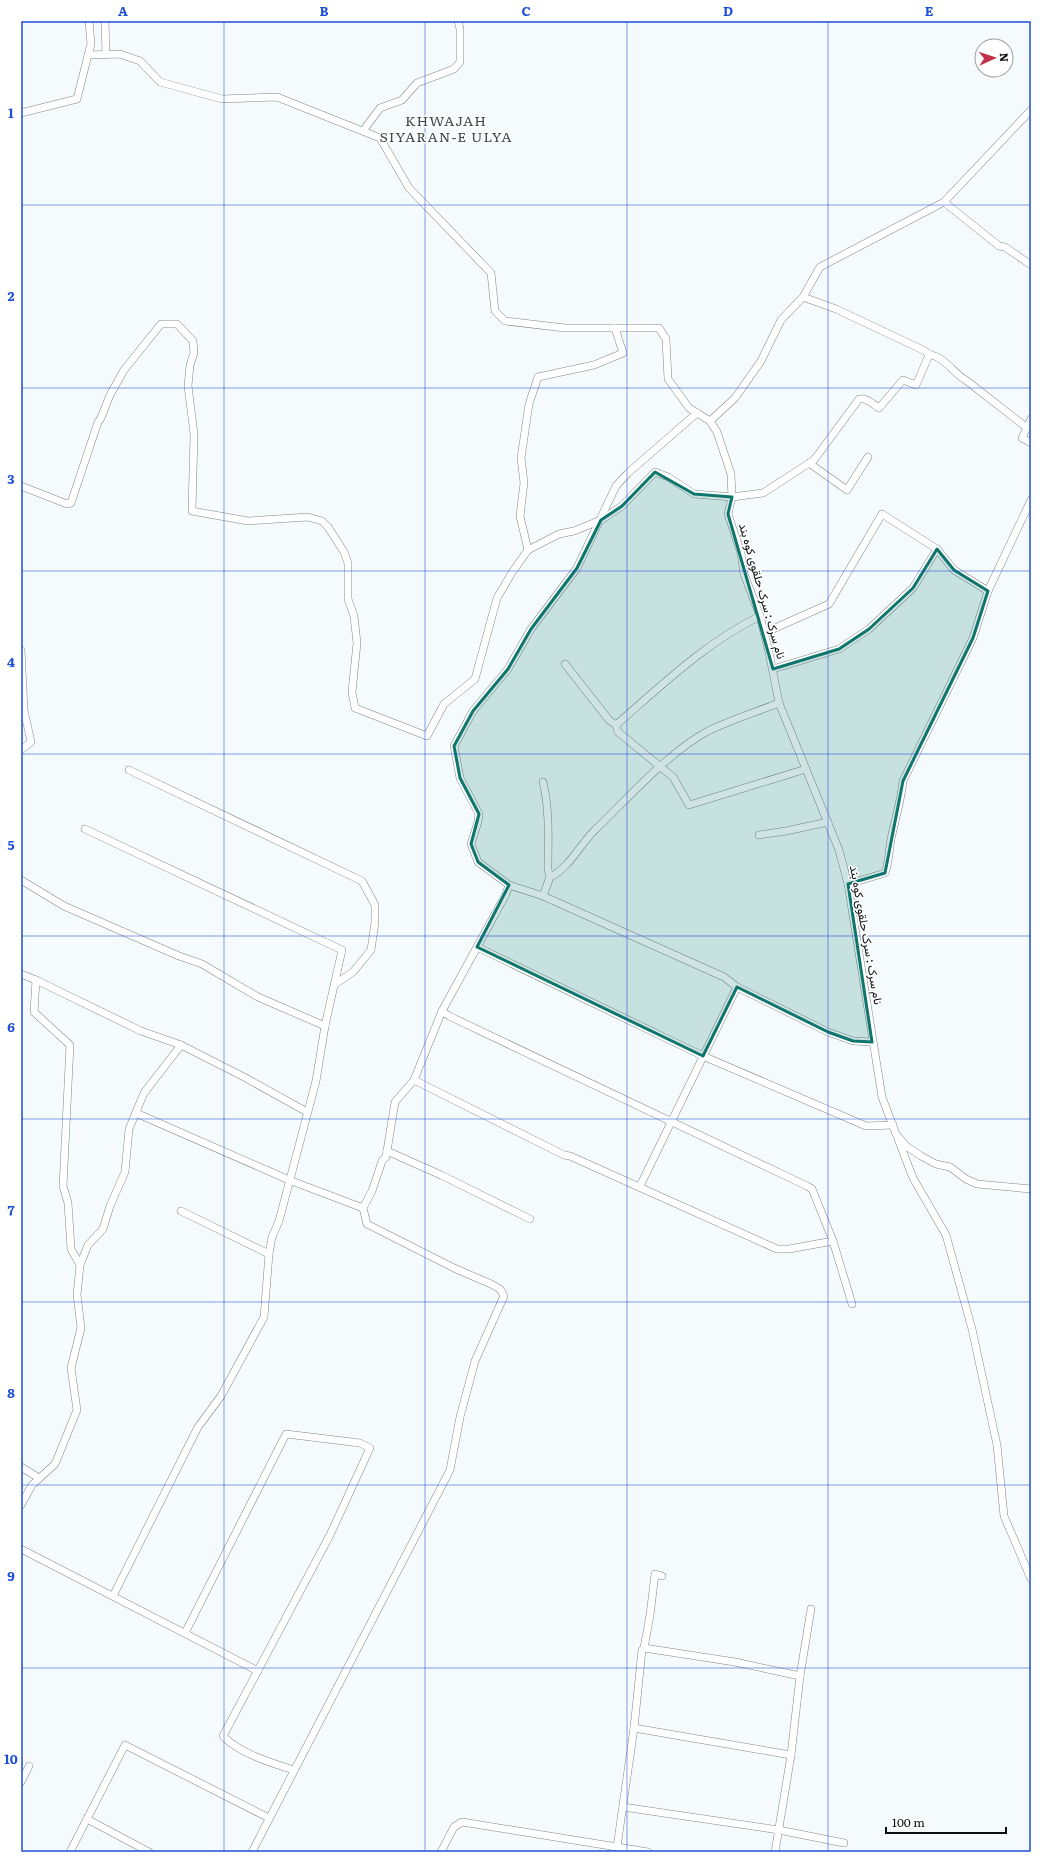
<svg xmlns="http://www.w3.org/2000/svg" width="1052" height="1873" font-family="Literata,Vazirmatn,serif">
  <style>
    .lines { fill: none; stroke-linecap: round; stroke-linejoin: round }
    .street-casing { stroke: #818788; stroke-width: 8 }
    .street { stroke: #fff; stroke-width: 7 }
    .marked { fill: #0f766e; fill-opacity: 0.2; stroke: #0f766e; stroke-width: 3; stroke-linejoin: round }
    .grid { fill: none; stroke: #1d4ed8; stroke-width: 1; stroke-opacity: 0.55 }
    .labels { text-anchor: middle; stroke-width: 3; stroke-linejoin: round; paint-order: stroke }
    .street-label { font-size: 12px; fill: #0b0d0e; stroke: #fff }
    .quarter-label { font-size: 14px; letter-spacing: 1px; fill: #43494a; stroke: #fff }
    .neatline { fill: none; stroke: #1d4ed8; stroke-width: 1.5 }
    .grid-label { font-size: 13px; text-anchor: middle; font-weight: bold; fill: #1d4ed8 }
  </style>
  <rect width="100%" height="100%" fill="#f5fbfd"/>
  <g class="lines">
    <g class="street-casing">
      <g id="street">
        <polyline points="89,21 91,44 88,55 120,54 140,61 160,82 222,99 277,97 380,138 409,188 491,273 495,311 505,321 565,328 659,328 666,339 668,379 689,408 710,421 717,432 731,474 732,497 728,514 741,553 744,574 760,616 769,652 779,703 839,850 848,884 882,1097 896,1134 906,1146 921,1156 936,1164 950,1167 966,1179 977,1184 1031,1189"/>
        <polyline points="105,21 106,55"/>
        <polyline points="21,113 77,99 88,55"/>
        <polyline points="363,131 380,108 402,100 417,83 454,69 460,62 460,29 458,21"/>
        <polyline points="944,202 999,246 1005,247 1031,265"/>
        <path d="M803 297 836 309 923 350C928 354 932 355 937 357 949 363 956 375 967 381L1026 427"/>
        <polyline points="697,413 628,473 616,486 577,568 531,629 508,669 473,711 454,746 460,778 479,814 478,822 471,844 478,862 509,885 543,896 724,977 737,987 828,1032 853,1041 872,1042"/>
        <polyline points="1031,419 1022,438 1031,443"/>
        <polyline points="710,421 735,398 761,361 781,320 803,297 820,267 944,202 1031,110"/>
        <polyline points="809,463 847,490 868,457"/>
        <path d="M21 486 67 504 71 503 98 422 101 418 110 395 124 370 161 324H177L193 341 194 353 190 365 188 386 194 434 192 511 248 521 308 517 322 521 328 527 344 552 348 563V599L354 616 357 643 352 692 355 708 427 736 444 704 475 679 497 598 513 571 528 550 559 534 574 531 601 520 622 506 655 472 668 477 694 494 732 497 763 493 814 460 859 399C866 397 873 404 879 408L903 380 916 385 929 355"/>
        <polyline points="528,550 520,516 524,483 521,458 529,404 538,377 594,365 623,353 615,328"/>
        <polyline points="764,633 829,604 882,514 937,549 954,570 988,591"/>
        <polyline points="21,650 24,710 31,742 21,750"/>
        <polyline points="565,664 609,720 616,725 618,732 673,777 689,805 806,769"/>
        <polyline points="773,669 839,649 869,629 913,588 937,549"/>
        <path d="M616 725C661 686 705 643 760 616"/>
        <polyline points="129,770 362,881 375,905 375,922 371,950 353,972 335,984"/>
        <polyline points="85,829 342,950 325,1026 316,1081 279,1221 272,1237 269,1254 264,1317 221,1396 198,1427 113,1596"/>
        <polyline points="759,835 786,831 828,822"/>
        <path d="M550 877C570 868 581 842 598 827 630 796 669 752 708 731 730 720 756 712 779 703"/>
        <polyline points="21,880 64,906 179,956 202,964 258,997 325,1026"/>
        <path d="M848 884 885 873C889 862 889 851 891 839 895 820 901 801 903 781L973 638 988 591 1031 500"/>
        <path d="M543 896 550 877 548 870C548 841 550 811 543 782"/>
        <polyline points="477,947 703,1056 866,1126 893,1125"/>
        <polyline points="21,974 36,980 141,1031 181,1045 244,1077 307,1112"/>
        <polyline points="442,1011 449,1016 807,1186 812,1189 833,1241 852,1304"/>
        <polyline points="414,1080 564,1155 570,1156 777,1249 789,1249 833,1241"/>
        <polyline points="136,1113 289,1180 363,1208"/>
        <polyline points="898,1139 913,1178 946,1235 972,1329 997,1445 1004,1516 1031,1579"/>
        <polyline points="387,1151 441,1175 530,1219"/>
        <polyline points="640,1186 737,987"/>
        <polyline points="181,1211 269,1254"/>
        <polyline points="80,1265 88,1245 103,1229 110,1206 125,1172 129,1129 144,1093 181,1045"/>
        <polyline points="21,1467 39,1478"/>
        <polyline points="21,1505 32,1485 55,1464 77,1410 71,1368 81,1328 77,1295 80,1265 71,1249 68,1203 63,1186 70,1045 34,1012 36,980"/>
        <polyline points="21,1549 258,1671"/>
        <path d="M185 1633 286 1434 360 1443 370 1448 330 1535 223 1736C239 1753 271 1763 294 1770"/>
        <polyline points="644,1648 735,1662 800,1676"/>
        <polyline points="634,1728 791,1755"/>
        <polyline points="21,1782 29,1766"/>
        <polyline points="623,1807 779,1830 844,1843"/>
        <polyline points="87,1819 149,1852"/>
        <polyline points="617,1847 634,1728 642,1650 644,1648 650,1615 655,1574 662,1576"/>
        <polyline points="70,1852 125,1745 269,1818"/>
        <polyline points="252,1852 450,1470 460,1417 475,1361 504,1296 500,1289 491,1284 454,1268 367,1224 363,1208 372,1191 382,1161 386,1157 395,1102 414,1080 442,1011 506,894 509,885"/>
        <polyline points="441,1852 454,1827 462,1822 648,1852"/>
        <polyline points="775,1852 791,1755 800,1676 811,1609"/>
      </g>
    </g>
    <use href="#street" class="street"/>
  </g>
  <path class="marked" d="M655 472 694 494 732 497 728 514 773 669 839 649 869 629 913 588 937 549 954 570 988 591 973 638 903 781 885 873 848 884 872 1042 853 1041 828 1032 737 987 703 1056 477 947 509 885 478 862 471 844 479 814 460 778 454 746 473 711 508 669 531 629 577 568 601 520 622 506Z"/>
  <path class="grid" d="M224 21V1852M425 21V1852M627 21V1852M828 21V1852M21 205H1031M21 388H1031M21 571H1031M21 754H1031M21 936H1031M21 1119H1031M21 1302H1031M21 1485H1031M21 1668H1031"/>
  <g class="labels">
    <g class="street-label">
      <text transform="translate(762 591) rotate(74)" y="4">نام سرک : سرک حلقوی کوه بند</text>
      <text transform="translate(866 935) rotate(80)" y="4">نام سرک : سرک حلقوی کوه بند</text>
    </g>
    <g class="quarter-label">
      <text x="446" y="126">KHWAJAH<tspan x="446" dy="16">SIYARAN-E ULYA</tspan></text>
    </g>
  </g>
  <rect width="1052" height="1873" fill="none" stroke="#ffffff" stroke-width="44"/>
  <g transform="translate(994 58) rotate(87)"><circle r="19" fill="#ffffff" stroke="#9d9e9f"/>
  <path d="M0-3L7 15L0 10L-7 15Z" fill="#c13149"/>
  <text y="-6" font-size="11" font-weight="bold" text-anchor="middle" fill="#0b0d0e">N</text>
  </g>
  <path d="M886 1827v6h120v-6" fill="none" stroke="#0b0d0e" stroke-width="2"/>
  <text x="892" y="1827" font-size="12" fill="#0b0d0e" stroke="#ffffff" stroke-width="3" paint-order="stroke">100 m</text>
  <rect x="22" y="22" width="1008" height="1829" class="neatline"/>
  <g class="grid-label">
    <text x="123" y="16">A</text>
    <text x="324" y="16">B</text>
    <text x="526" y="16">C</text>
    <text x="728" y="16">D</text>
    <text x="929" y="16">E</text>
    <text x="11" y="118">1</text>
    <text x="11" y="301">2</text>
    <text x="11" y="484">3</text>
    <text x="11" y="667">4</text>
    <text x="11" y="850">5</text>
    <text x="11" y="1032">6</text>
    <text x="11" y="1215">7</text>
    <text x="11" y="1398">8</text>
    <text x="11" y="1581">9</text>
    <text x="11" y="1764">10</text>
  </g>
</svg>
